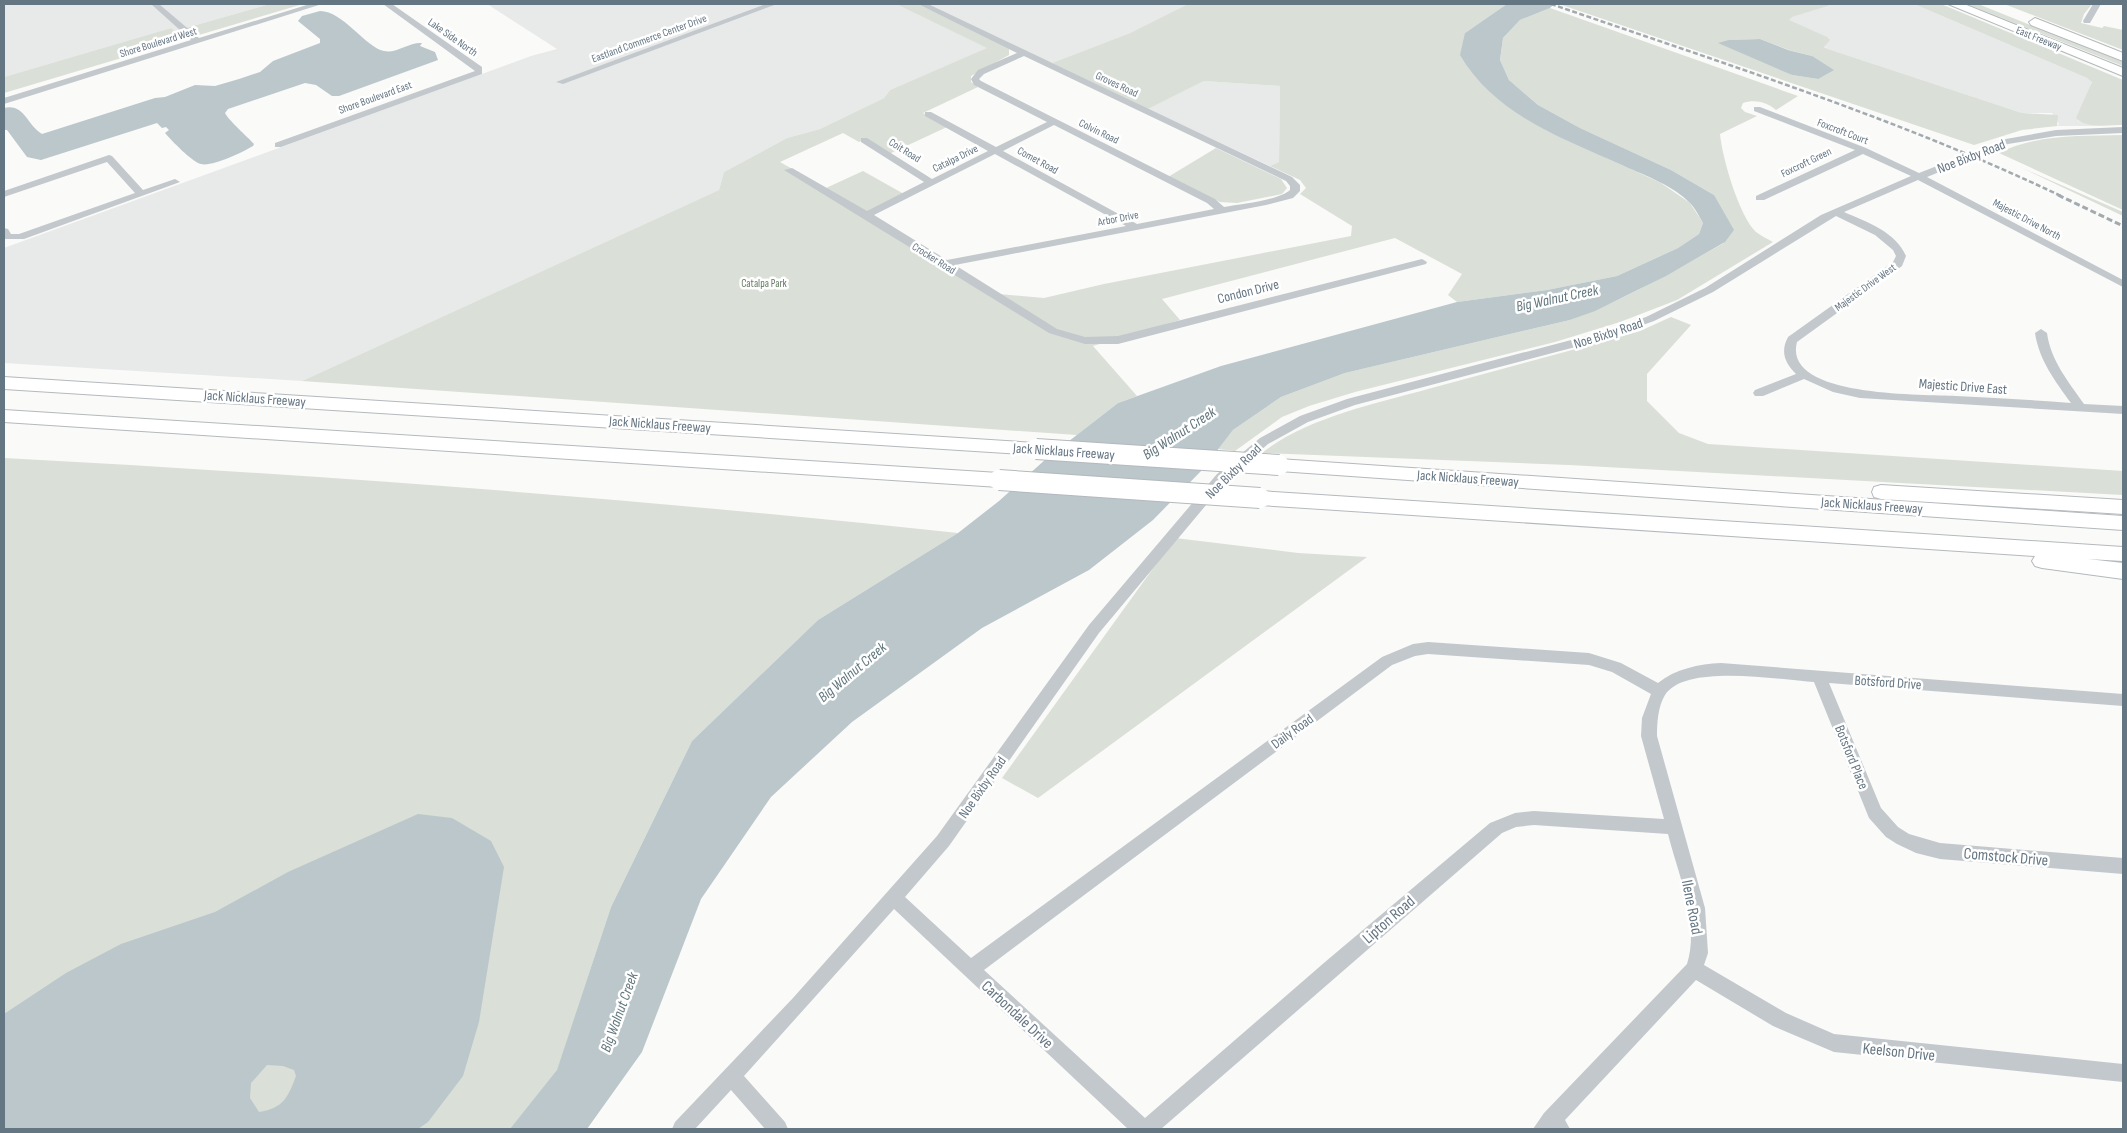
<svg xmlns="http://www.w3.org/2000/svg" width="2127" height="1133" font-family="'Sofia Sans Condensed',sans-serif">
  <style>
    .built { fill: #e8e9e9 }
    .green { fill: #dadfd7; fill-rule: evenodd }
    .water { fill: #bbc7cb; fill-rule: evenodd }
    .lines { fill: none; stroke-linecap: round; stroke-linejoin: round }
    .highway-casing { stroke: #b4b9bd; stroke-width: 2 }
    .minor { fill: #c3c8cc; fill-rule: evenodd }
    .highway { fill: #fff; fill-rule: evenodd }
    .rail-far1 { stroke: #a2aab0; stroke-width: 2.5; stroke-dasharray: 5 2.5; stroke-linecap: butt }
    .rail { stroke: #a2aab0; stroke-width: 3; stroke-dasharray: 6 3; stroke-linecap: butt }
    .highway-bridge-casing { stroke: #b4b9bd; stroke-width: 22; stroke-linecap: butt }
    .highway-bridge { stroke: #fff; stroke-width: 20 }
    .labels { text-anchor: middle; stroke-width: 5; stroke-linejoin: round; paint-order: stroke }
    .far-street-label { font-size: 11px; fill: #657683; stroke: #fff }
    .far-park-label { font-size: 11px; fill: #687a64; stroke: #fff }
    .street-label { font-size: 14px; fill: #657683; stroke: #fff }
    .water-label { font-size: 15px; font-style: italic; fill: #60757c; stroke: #fff }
    .near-street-label { font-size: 16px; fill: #657683; stroke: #fff }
  </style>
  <rect width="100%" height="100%" fill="#fafaf8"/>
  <g class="built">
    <polygon points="4,4 270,4 175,31 171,28 4,77"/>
    <polygon points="487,4 896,4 988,48 890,90 884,98 820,129 787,138 724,172 719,190 302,381 4,363 4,248 531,56 557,49"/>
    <polygon points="918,4 1188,4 1130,33 1052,63 1009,49"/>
    <polygon points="1829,4 1914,4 2087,78 2092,81 2078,121 2097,126 2057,126 2059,124 2052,113 2022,113 1828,49 1789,20 1791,17 1828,6"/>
    <polygon points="1204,81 1280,86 1279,162 1270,166 1148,109"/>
  </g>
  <g class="green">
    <polygon points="270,4 303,4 4,93 4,77 171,28 175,31"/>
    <polygon points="896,4 918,4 1005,46 1009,49 1009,55 971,76 971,82 978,87 923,113 947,127 889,154 865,139 859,142 843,133 780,162 826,188 863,171 904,194 867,213 999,294 1044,298 1104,284 1351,236 1352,226 1300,194 1306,188 1300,180 1270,166 1279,162 1280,86 1204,81 1148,109 1052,63 1130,33 1188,4 1507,4 1465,33 1546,130 1661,183 1690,203 1703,223 1699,234 1678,248 1617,276 1547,290 1457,302 1448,295 1462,274 1395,238 1162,299 1180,320 1093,346 1137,396 1118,403 1077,435 302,381 719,190 724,172 787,138 820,129 884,98 890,90 987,48"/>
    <path d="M1559 4H1829L1828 6 1792 17 1789 20 1827 37 1830 40 1824 47 1828 49 2022 113 2058 115 2057 126 2022 130 1974 145ZM1760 39 1789 50 1812 56 1818 79 1792 75 1729 40Z"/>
    <path d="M1914 4H1941L2123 80V125C2110 125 2086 129 2076 118L2092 82 2087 78Z"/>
    <polygon points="1967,4 1978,4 2123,62 2123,66"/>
    <polygon points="2004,4 2092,4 2084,14 2081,23 2102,28 2104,26 2123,30 2123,50"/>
    <path d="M1550 8 1798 96 1776 110C1767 102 1754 99 1743 103L1741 108 1745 112 1757 116 1720 134C1722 157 1739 216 1756 232 1761 236 1768 239 1773 242L1677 300 1620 322 1555 342 1355 392 1309 406 1282 417 1235 451 1218 449 1233 430 1281 397 1345 373 1570 320C1624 300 1674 271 1724 243L1714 195 1671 170 1580 128 1538 105 1509 80 1500 60 1503 38 1520 20Z"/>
    <path d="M2123 135V210L1999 153C2037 134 2082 136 2123 135Z"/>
    <polygon points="1216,148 1281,179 1287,188 1282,194 1237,203 1220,202 1168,177"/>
    <polygon points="2022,168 2116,209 2123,212 2123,216"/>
    <path d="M1671 317 1691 325 1647 374V401L1679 433 1708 444 2123 471V495L1569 465 1262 453C1306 418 1374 404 1428 389 1490 372 1551 356 1613 339L1640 331Z"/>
    <path d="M4 458C322 475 641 499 958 533L818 620 692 741 611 907 557 1071 547 1129H4Z"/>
    <polygon points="1175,538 1298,553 1367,557 1038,798 1002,778"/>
  </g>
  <g class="water">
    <path d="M1507 4H1554L1550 8 1520 20 1503 38 1500 60 1509 80 1538 105 1580 128 1671 170 1714 195 1734 230 1725 242 1666 276 1595 311 1570 320 1345 373 1281 397 1233 430 1202 470 1153 520 1089 570 982 628 852 722 771 797 701 899 642 1052 587 1129H510L557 1070 611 907 692 741 818 620 958 533 999 501 1046 459 1118 403 1221 366 1457 302 1547 290 1617 276 1678 248 1699 234 1703 223C1699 216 1695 208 1690 203 1674 186 1646 176 1624 166 1563 138 1496 116 1460 55L1465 33Z"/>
    <path d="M320 11C343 11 365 47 384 51 396 54 409 42 422 43L420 46 435 52 438 60 339 96H332L316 85 305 83 228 109 225 113C229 121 247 136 254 144L253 146C243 152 212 167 201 164 192 162 171 140 165 133L169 130 166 127 162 128 157 123 41 160 27 157 7 130H4V108C24 103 27 125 42 134L155 98 165 97 195 85 215 86 239 79 260 72 273 61 320 43V39L298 21 302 16Z"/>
    <polygon points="1760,39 1788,50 1812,56 1834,70 1818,79 1792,75 1718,43 1729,40"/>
    <path d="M418 814 452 818 491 841 504 867 479 1022 463 1076 428 1122 418 1129H4V1014L66 973 121 944 215 912 288 872ZM267 1065 283 1066 294 1070 296 1076C288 1097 284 1108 259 1112L250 1098 251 1083Z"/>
  </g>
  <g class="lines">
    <g class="highway-casing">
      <g id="highway">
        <polygon points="1948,4 1964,4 2123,68 2123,76"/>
        <polygon points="2035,18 2123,53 2123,61 2031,25 2029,22"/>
        <polygon points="4,377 1036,443 1042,445 1045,449 1042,453 1036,455 4,389"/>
        <polygon points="4,410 999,473 1006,475 1008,480 1006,485 999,487 4,422"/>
        <polygon points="1279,459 2123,516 2123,530 1279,471 1272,470 1270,465 1272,460"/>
        <polygon points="1881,485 2123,500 2123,514 1881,499 1874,497 1872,492 1874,487"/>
        <polygon points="1260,491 2123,547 2123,561 2088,559 2123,563 2123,579 2042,568 2035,566 2032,561 2035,556 1260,505 1253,503 1251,498 1253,493"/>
      </g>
    </g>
    <g class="minor">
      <polygon points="151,4 159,4 199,38 310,4 322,4 4,104 4,98 191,40"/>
      <polygon points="383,4 392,4 482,67 482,74 281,147 275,147 275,143 475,71"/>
      <polygon points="766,4 777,4 563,84 556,82"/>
      <path d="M918 4H928L1292 177 1300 185V191L1293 198 1266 205 955 265 1057 329 1085 337 1118 336 1422 259 1427 262 1426 264 1118 344H1085L1049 333 784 170 792 168 867 211 924 182 861 142V138H867L932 179 988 151 925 116V112H931L996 147 1047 122 974 85 971 79 978 70 1017 53ZM1024 56 1286 181 1290 186V190C1277 201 1241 204 1224 207L1215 199 981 81 979 79 984 74ZM1054 125 1207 203 1214 209 1137 224 1003 151ZM995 154 1126 226 947 260 874 215Z"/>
      <polygon points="2093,4 2101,4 2090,23 2084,23 2083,21"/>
      <path d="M1754 107H1760L1866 148 1919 173 2006 139 2056 130 2123 127V133L2056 136 2008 144 1927 177 2123 280V287L1918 180 1844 212C1867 222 1896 232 1906 256L1902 266 1797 342C1782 398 1923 394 1956 396 1995 398 2033 400 2071 403 2055 381 2039 360 2035 333L2041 329 2047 333C2051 361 2068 381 2084 404L2123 406V414L1860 398 1833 392 1804 379 1763 396H1755L1753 393 1755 390 1796 374C1785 363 1780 352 1788 337L1893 262 1896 256 1893 250 1875 235 1836 216 1713 292 1654 321 1598 341 1355 405 1308 422 1268 444 1227 480 1099 633 949 846 905 897 971 958 1382 657 1413 644 1428 642 1589 653 1621 663 1658 683C1675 669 1699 664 1721 663L2123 694V706L1829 683 1881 808 1898 827 1909 834 1940 843 2123 858V874L1940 859 1916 853 1897 844 1886 837 1869 818 1814 682C1781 680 1685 663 1665 695 1658 706 1657 723 1657 736L1705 908 1708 953 1704 965 1786 1013 1834 1034 2123 1064V1082L1834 1052 1773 1026 1696 980 1565 1120 1570 1129H1533L1544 1113 1687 964C1700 923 1678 874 1668 834L1534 825 1516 827 1502 833 1161 1129H1128L894 909 744 1076 785 1122 788 1129H765L731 1090 695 1129H672L675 1122 793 998 937 836 1089 625 1217 474 1260 438 1300 416 1347 399 1590 335 1646 317 1705 288 1821 215 1911 176 1863 154 1764 200H1756V196L1855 150 1754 111ZM1428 654 1589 665 1612 672 1651 694 1642 718 1641 736 1664 819 1534 811 1515 813 1490 823 1325 962 1145 1118 984 970 1392 665 1415 656Z"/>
      <polygon points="109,155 112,156 143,190 175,179 180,182 24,239 4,239 4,228 8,229 11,234 19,234 135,193 107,162 4,197 4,191"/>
    </g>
    <use href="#highway" class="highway"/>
    <path class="rail-far1" d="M1551 4C1722 63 1897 118 2061 196"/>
    <polyline class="rail" points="2058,195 2123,226"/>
    <g class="highway-bridge-casing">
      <g id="highway-bridge">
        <polyline points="1036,449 1279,465"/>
        <polyline points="999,480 1260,498"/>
      </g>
    </g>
    <use href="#highway-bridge" class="highway-bridge"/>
  </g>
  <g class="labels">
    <g class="far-street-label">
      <text transform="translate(453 37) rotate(35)" y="4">Lake Side North</text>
      <text transform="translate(649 38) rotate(-20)" y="4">Eastland Commerce Center Drive</text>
      <text transform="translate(2039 38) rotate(22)" y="4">East Freeway</text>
      <text transform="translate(158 42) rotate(-17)" y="4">Shore Boulevard West</text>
      <text transform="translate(1117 84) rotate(25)" y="4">Groves Road</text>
      <text transform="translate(375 97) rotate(-20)" y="4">Shore Boulevard East</text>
      <text transform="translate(1099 131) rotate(26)" y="4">Colvin Road</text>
      <text transform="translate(1843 131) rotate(21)" y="4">Foxcroft Court</text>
      <text transform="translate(905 150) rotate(32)" y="4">Coit Road</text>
      <text transform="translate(955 158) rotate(-26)" y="4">Catalpa Drive</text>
      <text transform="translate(1038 160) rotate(29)" y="4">Comet Road</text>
      <text transform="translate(1806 162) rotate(-26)" y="4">Foxcroft Green</text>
      <text transform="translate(1118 218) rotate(-11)" y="4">Arbor Drive</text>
      <text transform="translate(2027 219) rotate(28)" y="4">Majestic Drive North</text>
      <text transform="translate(934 258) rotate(32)" y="4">Crocker Road</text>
      <text transform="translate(1865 287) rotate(-36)" y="4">Majestic Drive West</text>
    </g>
    <g class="far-park-label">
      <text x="764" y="287">Catalpa Park</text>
    </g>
    <g class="street-label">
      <text transform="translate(1971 156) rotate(-21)" y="5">Noe Bixby Road</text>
      <text transform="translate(1248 291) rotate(-14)" y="5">Condon Drive</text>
      <text transform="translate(1608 333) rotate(-18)" y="5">Noe Bixby Road</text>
      <text transform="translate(1963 386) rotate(4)" y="5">Majestic Drive East</text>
      <text transform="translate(255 398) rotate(4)" y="5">Jack Nicklaus Freeway</text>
      <text transform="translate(660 424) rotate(4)" y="5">Jack Nicklaus Freeway</text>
      <text transform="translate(1064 451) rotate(4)" y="5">Jack Nicklaus Freeway</text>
      <text transform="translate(1233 471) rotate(-44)" y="5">Noe Bixby Road</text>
      <text transform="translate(1468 478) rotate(4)" y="5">Jack Nicklaus Freeway</text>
      <text transform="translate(1872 505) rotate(4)" y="5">Jack Nicklaus Freeway</text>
      <text transform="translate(1888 682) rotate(4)" y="5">Botsford Drive</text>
      <text transform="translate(1292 731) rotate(-36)" y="5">Daily Road</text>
      <text transform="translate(1852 757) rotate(68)" y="5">Botsford Place</text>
      <text transform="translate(982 787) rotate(-55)" y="5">Noe Bixby Road</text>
    </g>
    <g class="water-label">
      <text transform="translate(1557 298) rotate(-12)" y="5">Big Walnut Creek</text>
      <text transform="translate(1179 433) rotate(-33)" y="5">Big Walnut Creek</text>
      <text transform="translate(852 672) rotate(-40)" y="5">Big Walnut Creek</text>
      <text transform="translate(619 1012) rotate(-70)" y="5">Big Walnut Creek</text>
    </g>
    <g class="near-street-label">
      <text transform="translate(2006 856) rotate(5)" y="6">Comstock Drive</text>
      <text transform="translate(1693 907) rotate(79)" y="6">Ilene Road</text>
      <text transform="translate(1388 919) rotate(-41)" y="6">Lipton Road</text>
      <text transform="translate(1018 1014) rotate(43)" y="6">Carbondale Drive</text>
      <text transform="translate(1899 1051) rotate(6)" y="6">Keelson Drive</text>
    </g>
  </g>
  <rect width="2127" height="1133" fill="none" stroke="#657683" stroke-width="10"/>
</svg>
